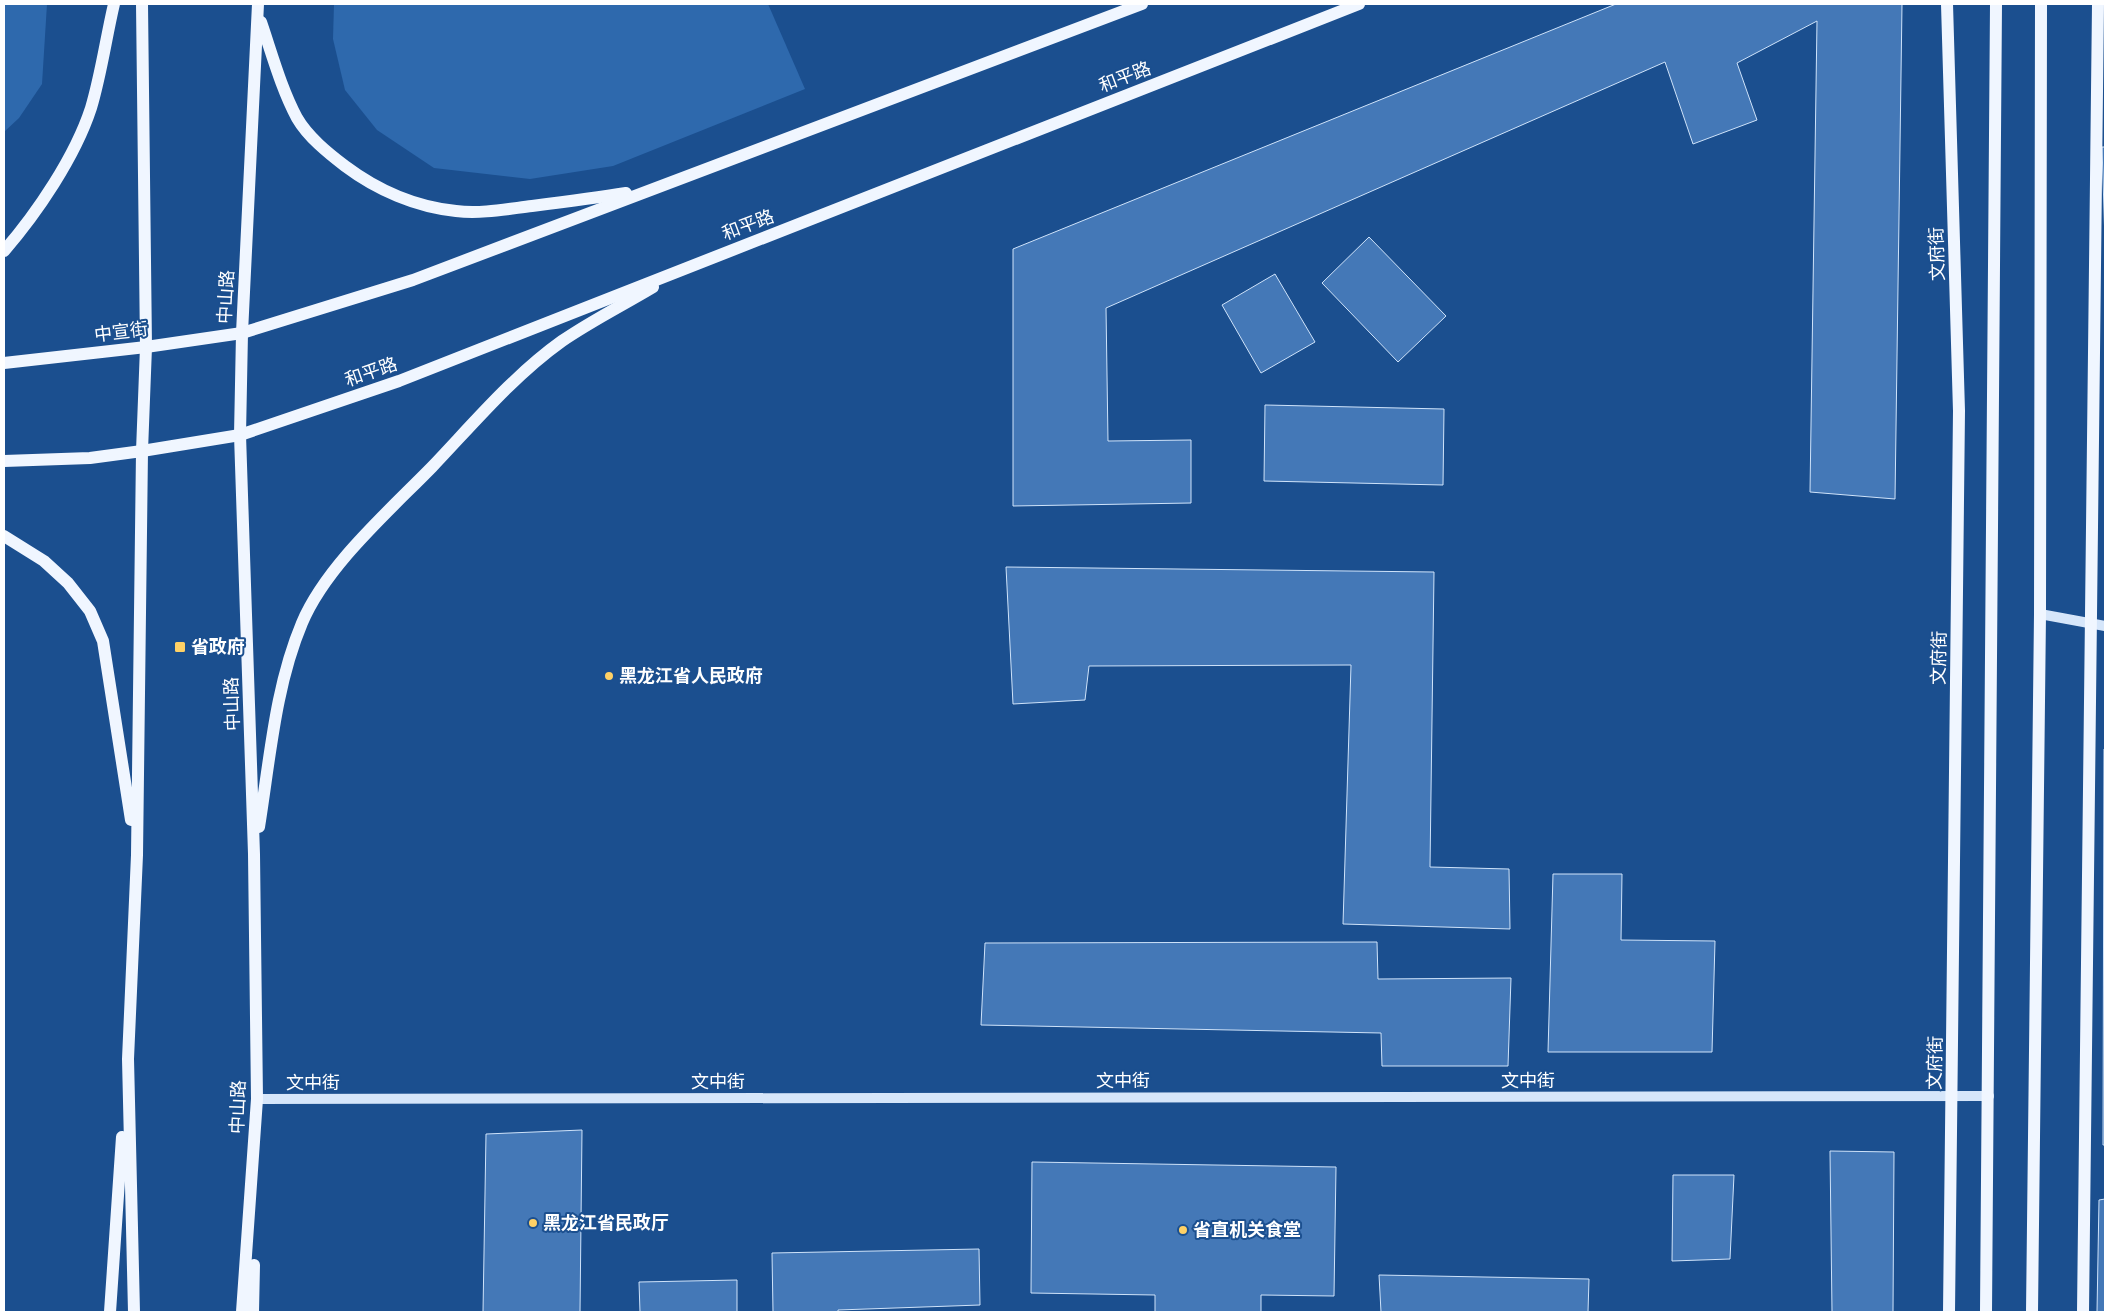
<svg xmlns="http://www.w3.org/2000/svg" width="2109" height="1316" font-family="'Varela Round','Noto Sans SC',sans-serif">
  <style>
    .green { fill: #2e69ad }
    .building { fill: #4478b7; stroke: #cfe3fa }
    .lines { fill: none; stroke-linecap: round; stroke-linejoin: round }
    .secondary { stroke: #d6e6fa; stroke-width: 10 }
    .primary { stroke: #f0f6ff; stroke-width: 12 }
    .poi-dot { fill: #ffd166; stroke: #1b4f8f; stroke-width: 2 }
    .labels { text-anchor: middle; stroke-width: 4; stroke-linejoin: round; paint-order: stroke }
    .street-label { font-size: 18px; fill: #fff; stroke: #1b4f8f }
    .poi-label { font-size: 18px; font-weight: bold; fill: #fff; stroke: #1b4f8f; text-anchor: start }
  </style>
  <rect width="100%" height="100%" fill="#1b4f8f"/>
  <g class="green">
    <polygon points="4,4 47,4 42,84 19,118 4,132"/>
    <polygon points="334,4 768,4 805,89 613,166 530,179 434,168 377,130 345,90 333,39"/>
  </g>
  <g class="building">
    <polygon points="1616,4 1902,4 1895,499 1810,492 1817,21 1737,63 1757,120 1693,144 1665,62 1106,308 1108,441 1191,440 1191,503 1013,506 1013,249"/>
    <polygon points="2102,147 2105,147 2105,242"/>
    <polygon points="1369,237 1446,316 1398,362 1322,283"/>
    <polygon points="1275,274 1315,342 1261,373 1222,305"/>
    <polygon points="1265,405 1444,409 1443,485 1264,481"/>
    <polygon points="1006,567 1434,572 1430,867 1509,869 1510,929 1343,924 1351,665 1089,666 1085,700 1013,704"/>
    <polygon points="2104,749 2105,749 2105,1145 2103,1145"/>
    <polygon points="1553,874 1622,874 1621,940 1715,941 1712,1052 1548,1052"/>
    <polygon points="1377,942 1378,979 1511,978 1508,1066 1382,1066 1381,1033 981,1025 985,943"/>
    <polygon points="582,1130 580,1312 483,1312 486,1134"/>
    <polygon points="1830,1151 1894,1152 1893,1312 1832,1312"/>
    <polygon points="1032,1162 1336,1167 1334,1296 1261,1295 1261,1312 1155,1312 1155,1295 1031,1293"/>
    <polygon points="1673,1175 1734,1175 1730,1259 1672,1261"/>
    <polygon points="2105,1199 2105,1312 2097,1312 2099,1200"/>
    <polygon points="979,1249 980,1305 838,1310 838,1312 773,1312 772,1253"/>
    <polygon points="1379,1275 1589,1279 1588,1312 1381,1312"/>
    <polygon points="737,1280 737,1312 640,1312 639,1282"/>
  </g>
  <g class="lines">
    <g class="secondary">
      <polyline points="2040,614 2105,626"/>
      <polyline points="257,1099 1989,1096"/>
    </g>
    <g class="primary">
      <polyline points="1947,4 1959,411 1949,1312"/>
      <path d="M261 22C272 54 281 88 297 118 308 137 328 153 345 166 377 190 416 207 456 211 481 214 507 209 532 206 563 202 594 198 626 193"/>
      <path d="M4 251C37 213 75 157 91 108 101 75 106 38 114 4"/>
      <polyline points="4,363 146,347 242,333 413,280 1142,4"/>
      <polyline points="4,461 90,458 142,451 240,435 399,381 1359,4"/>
      <polyline points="4,536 44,561 68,583 90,611 103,641 131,820"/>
      <path d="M259 827C270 759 275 687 302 623 326 566 388 512 432 467 473 424 513 376 562 341 591 321 623 305 653 287"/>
      <polyline points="110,1312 122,1137"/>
      <polyline points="134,1312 128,1059 137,855 142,451 146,347 142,4"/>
      <polyline points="242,1312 257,1099 254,854 240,435 242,333 258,4"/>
      <polyline points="253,1312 254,1265"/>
      <polyline points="1986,1312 1996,4"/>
      <polyline points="2032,1312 2040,614 2041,4"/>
      <polyline points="2083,1312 2098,4"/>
    </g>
  </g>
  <g class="poi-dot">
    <rect x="174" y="641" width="12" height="12" rx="2.5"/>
    <circle cx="609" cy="676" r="5"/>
    <circle cx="533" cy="1223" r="5"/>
    <circle cx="1183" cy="1230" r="5"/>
  </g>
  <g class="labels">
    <g class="street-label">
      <text transform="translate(1125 77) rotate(-21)" y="6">和平路</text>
      <text transform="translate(748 225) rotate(-21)" y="6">和平路</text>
      <text transform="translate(1937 254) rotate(-92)" y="6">文府街</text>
      <text transform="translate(226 297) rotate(-87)" y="6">中山路</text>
      <text transform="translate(121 332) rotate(-7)" y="6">中宣街</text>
      <text transform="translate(371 372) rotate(-19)" y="6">和平路</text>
      <text transform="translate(1939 658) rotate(-89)" y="6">文府街</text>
      <text transform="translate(232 704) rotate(-92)" y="6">中山路</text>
      <text transform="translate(1935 1063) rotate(-89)" y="6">文府街</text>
      <text x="1123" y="1087">文中街</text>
      <text x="1528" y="1087">文中街</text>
      <text x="718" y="1088">文中街</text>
      <text x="313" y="1089">文中街</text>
      <text transform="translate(238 1107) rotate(-88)" y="6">中山路</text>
    </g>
    <g class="poi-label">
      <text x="191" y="653">省政府</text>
      <text x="619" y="682">黑龙江省人民政府</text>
      <text x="543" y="1229">黑龙江省民政厅</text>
      <text x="1193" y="1236">省直机关食堂</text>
    </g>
  </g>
  <rect width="2109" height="1316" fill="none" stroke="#ffffff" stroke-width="10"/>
</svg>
